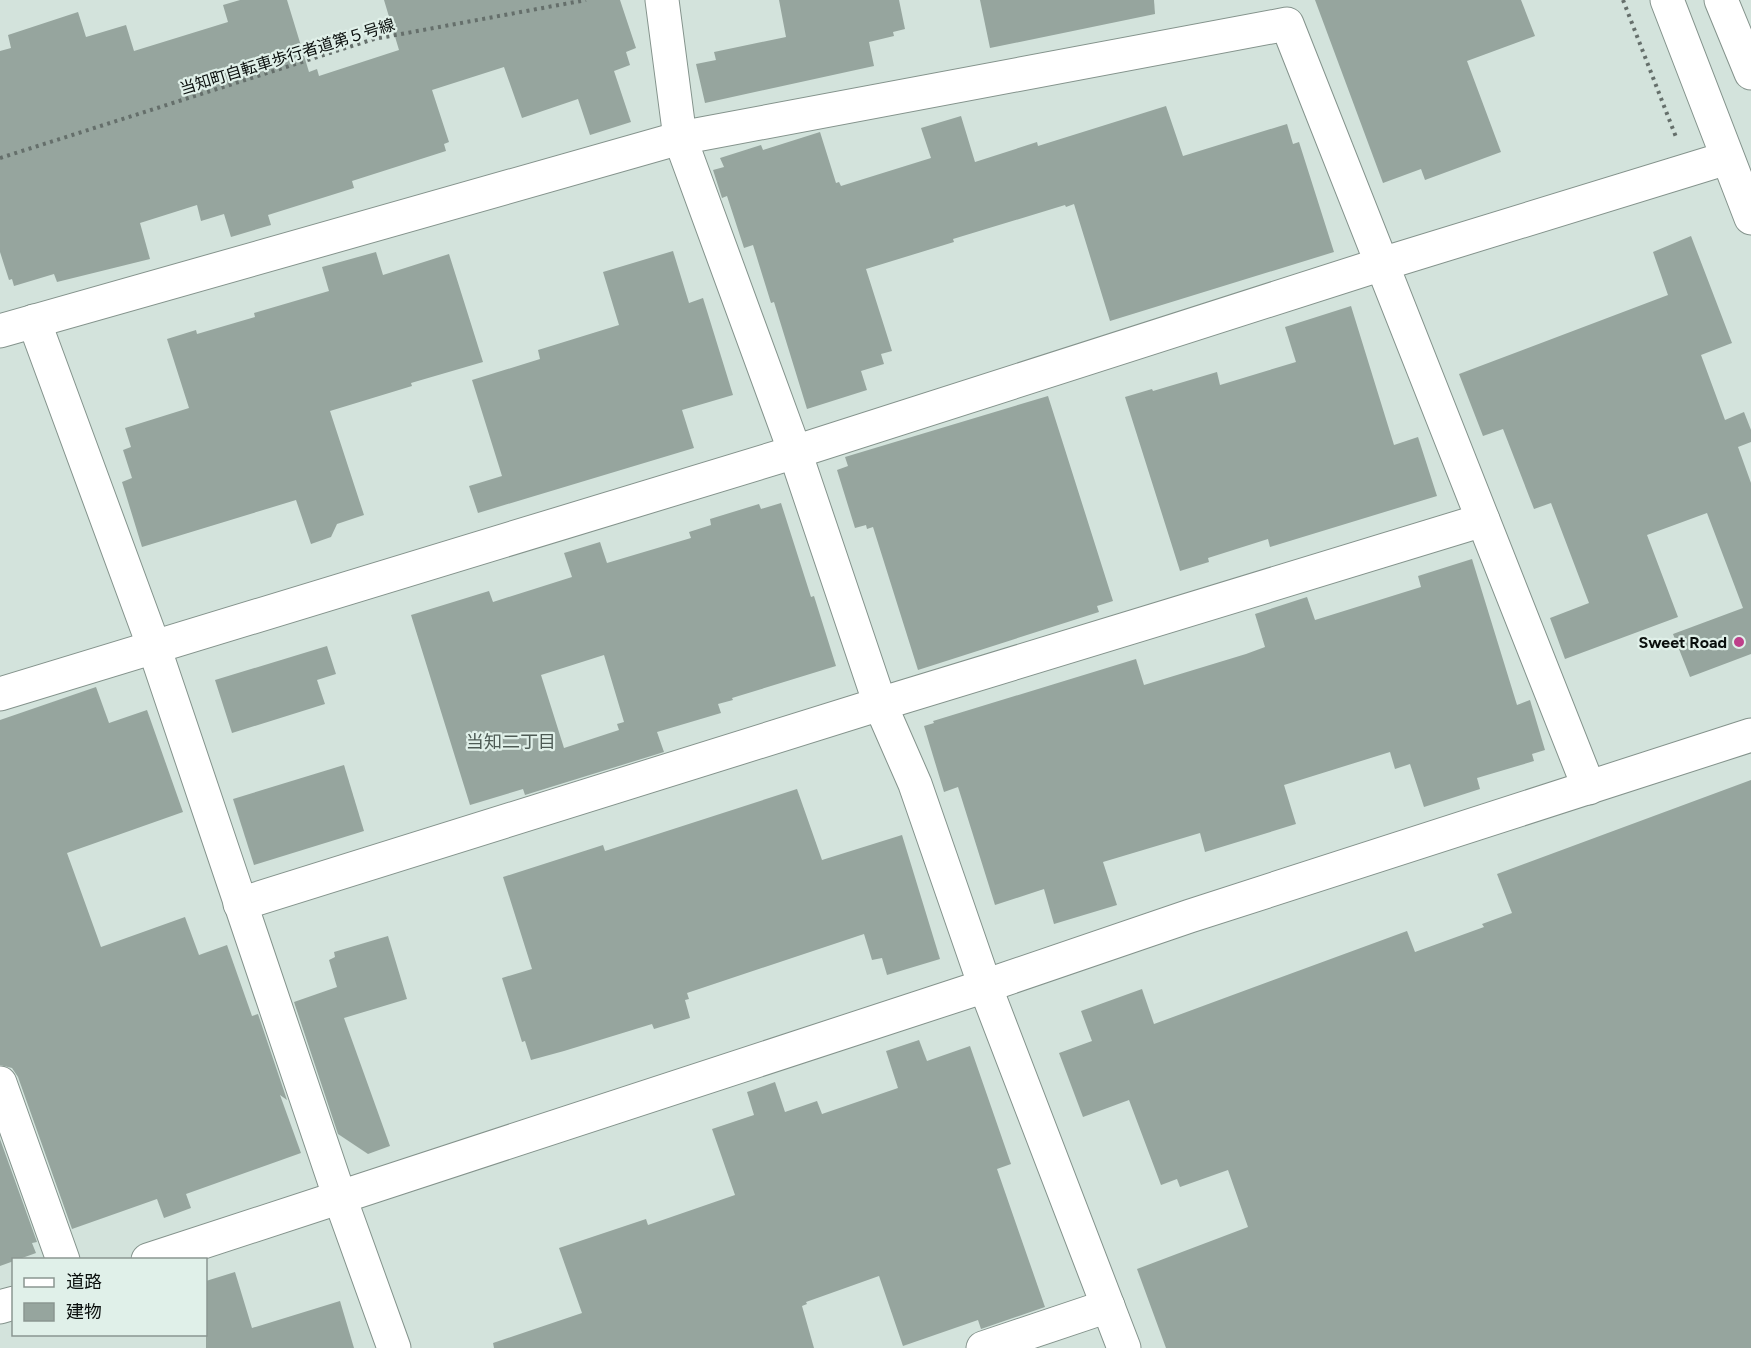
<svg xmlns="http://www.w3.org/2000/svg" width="1751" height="1348" font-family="Figtree,'Noto Sans JP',sans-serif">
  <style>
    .building { fill: #96a59e; fill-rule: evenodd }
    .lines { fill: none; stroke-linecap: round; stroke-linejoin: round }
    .minor-casing { stroke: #84938c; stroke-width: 35 }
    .tertiary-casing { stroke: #84938c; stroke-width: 35 }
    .path { stroke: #656f6b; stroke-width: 4; stroke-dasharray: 3 4.5; stroke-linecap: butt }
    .minor { stroke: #fff; stroke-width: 33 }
    .tertiary { stroke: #fff; stroke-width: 33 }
    .poi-dot { fill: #be3f8a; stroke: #e0f0e9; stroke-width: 2 }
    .labels { text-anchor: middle; stroke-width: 4.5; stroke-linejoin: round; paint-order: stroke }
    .street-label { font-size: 16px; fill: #0a0f0d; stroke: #e0f0e9 }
    .poi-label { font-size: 16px; font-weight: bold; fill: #0a0f0d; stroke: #e0f0e9; text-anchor: end }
    .neighbourhood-label { font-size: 18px; fill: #4e5b55; stroke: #e0f0e9 }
  </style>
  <rect width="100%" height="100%" fill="#d3e3dc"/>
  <g class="building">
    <polygon points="240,0 287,0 309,72 317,69 319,76 399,50 384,0 620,0 636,48 626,52 630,65 614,71 631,122 590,135 578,99 522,118 504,67 432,90 449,142 444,144 446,151 352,181 354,188 268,215 271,225 231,237 224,214 201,221 197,205 140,223 150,259 57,282 54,274 14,286 12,279 9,280 0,252 0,51 11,48 8,35 78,12 86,37 126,25 134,51 228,22 223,5"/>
    <polygon points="779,0 899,0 905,29 893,32 894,36 869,42 874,66 705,103 696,64 716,60 714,52 786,37"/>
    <polygon points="980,0 1154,0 1155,14 990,48"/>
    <polygon points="1315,0 1521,0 1535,36 1467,61 1501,152 1425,180 1421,169 1383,183"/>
    <polygon points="1166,106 1183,156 1287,124 1293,144 1299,142 1334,252 1110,321 1074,204 1066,207 1065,205 953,239 954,242 866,269 892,351 881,354 884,364 861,371 867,390 807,409 774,302 771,303 753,245 744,248 727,196 722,198 713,170 724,167 720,158 761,145 763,150 820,132 836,183 839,182 841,186 931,158 921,128 961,116 975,162 1037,142 1038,146"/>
    <polygon points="1691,236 1732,343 1701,355 1725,420 1744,412 1751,430 1751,442 1738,447 1751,483 1751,654 1690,677 1673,634 1743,608 1707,513 1647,535 1678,617 1565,659 1550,618 1589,603 1551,503 1534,509 1503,429 1483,436 1459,374 1668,295 1653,252"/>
    <polygon points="673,251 689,303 703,298 733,395 682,410 694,448 478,513 469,486 502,476 472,380 540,359 538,350 619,325 603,272"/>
    <polygon points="376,252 383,275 449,254 483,362 411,383 412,386 330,411 364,515 337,524 331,537 311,544 296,500 142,547 122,482 132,478 123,450 131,447 125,428 189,408 167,339 196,330 197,334 255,317 254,313 329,291 322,267"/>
    <polygon points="1351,306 1394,445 1418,437 1437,496 1270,547 1268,539 1208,558 1209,562 1180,571 1125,397 1152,389 1153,391 1217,372 1220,385 1296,362 1285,327"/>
    <polygon points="1048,396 1113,601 1097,606 1099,612 918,670 873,527 867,529 866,525 855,528 837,470 848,466 845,457"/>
    <path d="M781 503 811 597 814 596 836 666 732 698 733 700 718 704 721 713 657 732 664 752 525 795 523 789 470 805 411 615 489 591 493 602 572 577 564 553 600 542 607 563 691 538 689 532 711 525 710 519 759 504 761 509ZM604 655 624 722 617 724 619 730 564 748 541 675Z"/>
    <polygon points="1472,559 1517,705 1530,700 1545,750 1532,754 1534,761 1477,778 1480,789 1424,807 1410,764 1395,769 1390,752 1284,785 1296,824 1205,852 1200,833 1103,862 1117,905 1054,924 1044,889 995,905 958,787 944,792 924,726 934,723 933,721 1136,659 1144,685 1246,654 1265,647 1255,614 1307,597 1315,620 1421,587 1418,576"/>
    <polygon points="327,646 336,674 317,680 325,704 232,733 215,680"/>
    <polygon points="96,687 109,723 147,710 183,812 67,853 101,947 185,917 199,955 227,945 252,1016 258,1014 287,1100 280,1095 301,1153 186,1194 191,1208 164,1218 157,1199 72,1229 18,1077 12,1068 0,1065 0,720"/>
    <polygon points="344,765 364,831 254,865 233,799"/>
    <polygon points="1751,780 1751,1348 1166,1348 1137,1269 1248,1227 1228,1170 1180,1187 1177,1179 1161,1185 1129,1100 1083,1117 1059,1053 1092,1041 1081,1011 1142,989 1154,1024 1407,931 1415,952 1484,927 1482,924 1512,913 1497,874"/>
    <polygon points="797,789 822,860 902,835 940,959 887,975 882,958 872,960 864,934 687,993 689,999 685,1000 690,1018 654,1029 652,1024 564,1051 531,1060 525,1041 522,1042 502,978 532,969 503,877 603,845 605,851"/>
    <polygon points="388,936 407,999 344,1018 390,1146 368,1154 338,1134 294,1002 337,987 329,960 335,957 334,952"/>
    <polygon points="919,1040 927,1061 970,1046 1011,1164 997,1169 1045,1307 981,1329 978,1320 903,1346 879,1276 806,1302 807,1304 802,1306 814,1348 494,1348 493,1343 582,1313 559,1248 646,1219 648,1225 735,1195 712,1129 754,1115 747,1092 775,1082 785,1112 817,1101 822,1114 898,1088 886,1051"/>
    <polygon points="0,1139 37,1242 32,1243 36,1253 0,1266"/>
    <polygon points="235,1272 252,1328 340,1301 354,1348 206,1348 206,1281"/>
  </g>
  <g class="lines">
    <g class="minor-casing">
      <g id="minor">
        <polyline points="662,0 680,138 795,452 880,704 915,784 985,986 1124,1348"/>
        <polyline points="34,321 154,647 340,1198 394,1348"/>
        <polyline points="0,331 680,138 1287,24 1589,788"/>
        <polyline points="0,694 795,452 1382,264 1727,158"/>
        <polyline points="240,904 880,704 1483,520"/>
        <polyline points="0,1083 63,1260"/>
        <polyline points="983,1348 1108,1306"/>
      </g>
    </g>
    <g class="tertiary-casing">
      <g id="tertiary">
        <polyline points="1667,0 1751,218"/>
        <polyline points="1721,0 1751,73"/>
        <polyline points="148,1260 985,986 1190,916 1751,735"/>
        <polyline points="0,1307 14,1303"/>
      </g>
    </g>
    <g class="path">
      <polyline points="1623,0 1676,137"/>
      <polyline points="0,158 374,39 586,0"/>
    </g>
    <use href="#minor" class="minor"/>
    <use href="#tertiary" class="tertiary"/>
  </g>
  <circle class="poi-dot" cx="1739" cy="642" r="6"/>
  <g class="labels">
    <g class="street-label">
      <text transform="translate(287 56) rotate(-17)" y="6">当知町自転車歩行者道第５号線</text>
    </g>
    <g class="poi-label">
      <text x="1727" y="648">Sweet Road</text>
    </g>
    <g class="neighbourhood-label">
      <text x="511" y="748">当知二丁目</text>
    </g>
  </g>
  <rect x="12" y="1258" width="195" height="78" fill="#e0f0e9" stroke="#8a9691" stroke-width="1.5"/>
  <rect x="24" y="1278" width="30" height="9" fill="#ffffff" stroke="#8a9691" stroke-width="1.5"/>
  <text x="66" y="1288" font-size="18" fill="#0a0f0d">道路</text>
  <rect x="24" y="1303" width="30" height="18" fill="#96a59e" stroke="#8a9691" stroke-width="1.5"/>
  <text x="66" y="1318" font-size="18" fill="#0a0f0d">建物</text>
</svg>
